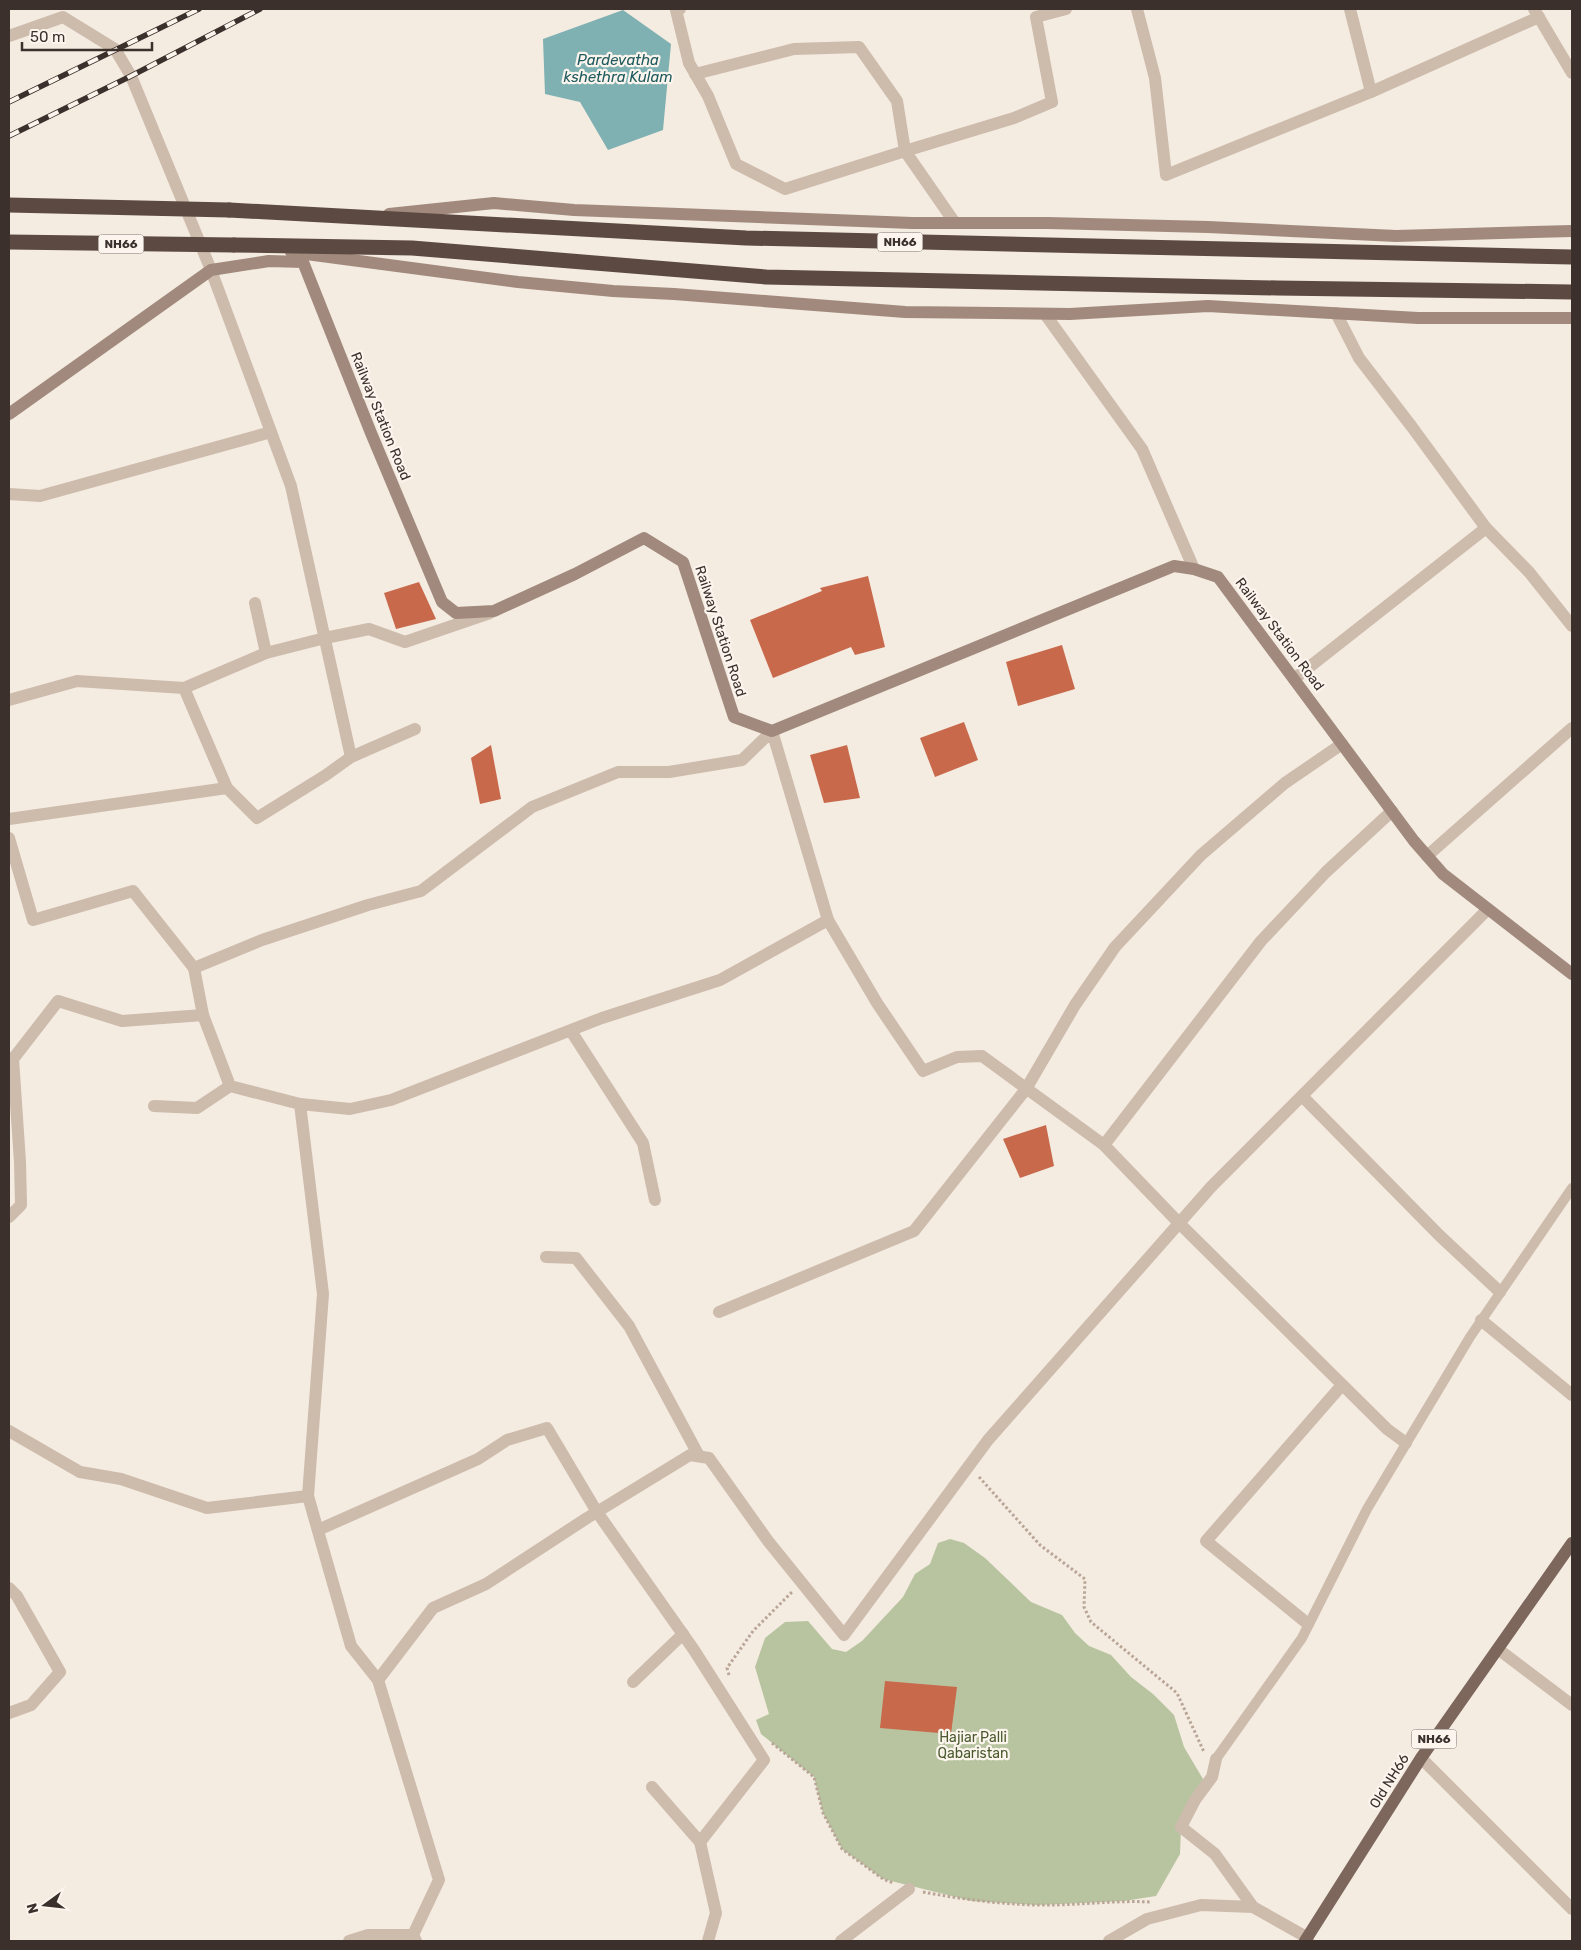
<svg xmlns="http://www.w3.org/2000/svg" width="1581" height="1950" font-family="Rubik,sans-serif">
  <style>
    .green { fill: #b8c4a0 }
    .water { fill: #7fb0b2 }
    .building { fill: #c8694b }
    .lines { fill: none; stroke-linecap: round; stroke-linejoin: round }
    .path { stroke: #b9a596; stroke-width: 3; stroke-dasharray: 2.5 2.5; stroke-linecap: butt }
    .lane { stroke: #cdbbac; stroke-width: 10 }
    .street { stroke: #cdbbac; stroke-width: 12 }
    .secondary { stroke: #a18a7d; stroke-width: 12 }
    .primary { stroke: #7d675c; stroke-width: 12 }
    .highway { stroke: #5c4a42; stroke-width: 15 }
    .rail-casing { stroke: #3b302b; stroke-width: 5.5 }
    .rail { stroke: #fbf5ee; stroke-width: 4; stroke-dasharray: 11; stroke-linecap: butt }
    .highway-bridge { stroke: #5c4a42; stroke-width: 15 }
    .labels { text-anchor: middle; stroke-width: 4.5; stroke-linejoin: round; paint-order: stroke }
    .shield { fill: #fbf5ee; stroke: #756b66; stroke-width: 1 }
    .shield-label { font-size: 12px; font-weight: bold; fill: #3b302b }
    .street-label { font-size: 14px; fill: #3b302b; stroke: #fbf5ee }
    .park-label { font-size: 14px; fill: #4a5a2e; stroke: #fbf5ee }
    .water-label { font-size: 15px; font-style: italic; fill: #1f5a5e; stroke: #fbf5ee }
  </style>
  <rect width="100%" height="100%" fill="#f4ebe1"/>
  <polygon class="green" points="950,1539 964,1543 985,1558 1031,1602 1062,1615 1075,1633 1089,1646 1111,1655 1131,1677 1153,1694 1174,1715 1184,1747 1203,1779 1181,1827 1180,1854 1156,1896 1124,1901 1038,1905 972,1901 883,1879 842,1849 823,1813 814,1777 761,1734 756,1720 769,1714 755,1667 765,1638 785,1622 808,1621 832,1649 846,1652 862,1641 903,1597 915,1574 930,1564 938,1543"/>
  <polygon class="water" points="623,10 671,44 663,130 608,150 580,102 545,94 543,39"/>
  <g class="building">
    <polygon points="868,576 885,647 855,655 851,647 773,678 750,620 822,591 820,588"/>
    <polygon points="419,582 436,619 396,629 384,593"/>
    <polygon points="1062,645 1075,689 1018,706 1006,662"/>
    <polygon points="964,722 978,760 935,777 920,738"/>
    <polygon points="491,745 501,799 480,804 471,758"/>
    <polygon points="847,745 860,798 824,803 810,755"/>
    <polygon points="1046,1125 1054,1166 1020,1178 1003,1139"/>
    <polygon points="885,1681 957,1687 951,1734 880,1728"/>
  </g>
  <g class="lines">
    <g class="path">
      <polyline points="979,1477 1040,1545 1085,1579 1084,1607 1091,1622 1177,1693 1204,1752"/>
      <polyline points="729,1675 727,1668 753,1631 792,1592"/>
      <polyline points="772,1743 814,1777 823,1813 842,1849 883,1879 893,1883"/>
      <path d="M923 1892C961 1899 998 1904 1036 1905 1074 1906 1112 1900 1150 1902"/>
    </g>
    <polyline class="lane" points="1216,1759 1302,1638 1367,1509 1470,1337 1572,1188"/>
    <g class="street">
      <polyline points="680,9 676,10 689,63 708,96 736,164 785,189 905,151 955,223"/>
      <polyline points="1137,9 1155,78 1166,175 1371,92"/>
      <polyline points="1350,9 1371,92 1539,17"/>
      <polyline points="1534,9 1572,73"/>
      <polyline points="9,36 63,17 115,49 131,76 211,270 291,486 351,757"/>
      <polyline points="695,74 794,49 859,47 897,101 905,151 1014,118 1052,102 1036,17 1066,9"/>
      <polyline points="1336,313 1359,358 1412,427 1486,528 1529,572 1572,626"/>
      <polyline points="1045,314 1142,449 1194,569"/>
      <polyline points="9,494 40,496 271,432"/>
      <polyline points="255,603 266,653 325,638 369,629 405,642 490,613"/>
      <polyline points="266,653 184,688 227,788 257,818 326,775 351,757 415,729"/>
      <polyline points="1294,679 1486,528"/>
      <polyline points="9,700 77,681 184,688"/>
      <polyline points="9,819 227,788"/>
      <polyline points="9,838 33,920 133,891 194,968"/>
      <polyline points="1427,856 1572,728"/>
      <polyline points="571,1031 643,1143 655,1200"/>
      <polyline points="1302,1096 1440,1236 1500,1292"/>
      <polyline points="300,1104 350,1109 391,1100 602,1018 720,980 828,920"/>
      <polyline points="154,1106 197,1108 230,1086"/>
      <polyline points="1104,1145 1261,941 1326,872 1392,811"/>
      <polyline points="9,1217 21,1205 20,1162 13,1059 58,1001 122,1021 203,1015"/>
      <polyline points="546,1257 576,1258 629,1326 699,1456"/>
      <polyline points="719,1312 914,1231 1026,1089 1075,1005 1115,947 1201,855 1285,783 1342,744"/>
      <polyline points="1481,1320 1572,1395"/>
      <polyline points="9,1431 80,1472 121,1479 207,1508 308,1496"/>
      <polyline points="318,1530 478,1459 507,1440 547,1428 597,1512 694,1650 764,1760 700,1842"/>
      <polyline points="9,1588 17,1596 60,1672 31,1705 9,1713"/>
      <polyline points="1308,1624 1206,1541 1342,1385"/>
      <polyline points="1498,1649 1572,1705"/>
      <polyline points="378,1680 433,1608 486,1584 587,1518 690,1455 709,1458 768,1541 844,1635 988,1440 1211,1187 1488,909"/>
      <polyline points="633,1682 683,1634"/>
      <polyline points="1421,1758 1572,1909"/>
      <polyline points="1216,1759 1212,1777 1195,1800 1181,1827 1215,1854 1253,1907"/>
      <polyline points="652,1787 700,1842 716,1913 708,1941"/>
      <polyline points="349,1941 368,1935 413,1935"/>
      <polyline points="416,1941 413,1935 439,1880 378,1680 351,1646 308,1496 323,1294 300,1104 230,1086 203,1015 194,968 262,940 368,905 421,891 532,807 618,772 669,772 742,760 772,731 828,920 877,1003 923,1071 957,1057 982,1056 1104,1145 1179,1223 1387,1429 1406,1443"/>
      <polyline points="841,1941 909,1889"/>
      <polyline points="1109,1941 1147,1919 1201,1905 1253,1907 1308,1938"/>
    </g>
    <g class="secondary">
      <polyline points="389,214 494,203 574,210 912,223 1048,223 1208,227 1396,236 1572,231"/>
      <polyline points="291,252 518,282 613,291 674,294 905,312 1070,314 1208,306 1418,318 1572,318"/>
      <polyline points="9,414 211,270 269,261 303,262 371,433 442,602 456,613 494,611 575,574 644,538 683,562 734,717 772,731 1174,566 1194,569 1218,577 1414,841 1443,874 1572,974"/>
    </g>
    <polyline class="primary" points="1305,1941 1421,1758 1572,1543"/>
    <g class="highway">
      <polyline points="229,210 746,238 1572,257"/>
      <polyline points="234,245 412,248 766,277 1277,288 1572,292"/>
    </g>
    <g class="rail-casing">
      <g id="rail">
        <polyline points="9,102 199,9"/>
        <polyline points="9,136 131,76 260,9"/>
      </g>
    </g>
    <use href="#rail" class="rail"/>
    <g class="highway-bridge">
      <polyline points="9,205 229,210"/>
      <polyline points="9,242 234,245"/>
    </g>
  </g>
  <g class="labels">
    <g class="shield">
      <rect x="877.5" y="232.5" width="45" height="19" rx="4"/>
      <rect x="98.5" y="234.5" width="45" height="19" rx="4"/>
      <rect x="1411.5" y="1729.5" width="45" height="19" rx="4"/>
    </g>
    <g class="shield-label">
      <text x="900" y="246">NH66</text>
      <text x="121" y="248">NH66</text>
      <text x="1434" y="1743">NH66</text>
    </g>
    <g class="street-label">
      <text transform="translate(381 416) rotate(68)" y="5">Railway Station Road</text>
      <text transform="translate(721 631) rotate(72)" y="5">Railway Station Road</text>
      <text transform="translate(1280 634) rotate(53)" y="5">Railway Station Road</text>
      <text transform="translate(1389 1781) rotate(-58)" y="5">Old NH66</text>
    </g>
    <g class="park-label">
      <text x="973" y="1742">Hajiar Palli<tspan x="973" dy="16">Qabaristan</tspan></text>
    </g>
    <g class="water-label">
      <text x="618" y="65">Pardevatha<tspan x="618" dy="17">kshethra Kulam</tspan></text>
    </g>
  </g>
  <rect width="1581" height="1950" fill="none" stroke="#3b302b" stroke-width="20"/>
  <g transform="translate(45 1905) rotate(255)" stroke="#fbf5ee" stroke-width="4" paint-order="stroke">
  <path d="M0-4L9 19L0 12L-9 19Z" fill="#3b302b"/>
  <text y="-8" font-size="14" font-weight="bold" text-anchor="middle" fill="#3b302b">N</text>
  </g>
  <path d="M22 42v8h130v-8" fill="none" stroke="#3b302b" stroke-width="2.5"/>
  <text x="30" y="42" font-size="15" fill="#3b302b" stroke="#fbf5ee" stroke-width="4" paint-order="stroke">50 m</text>
</svg>
